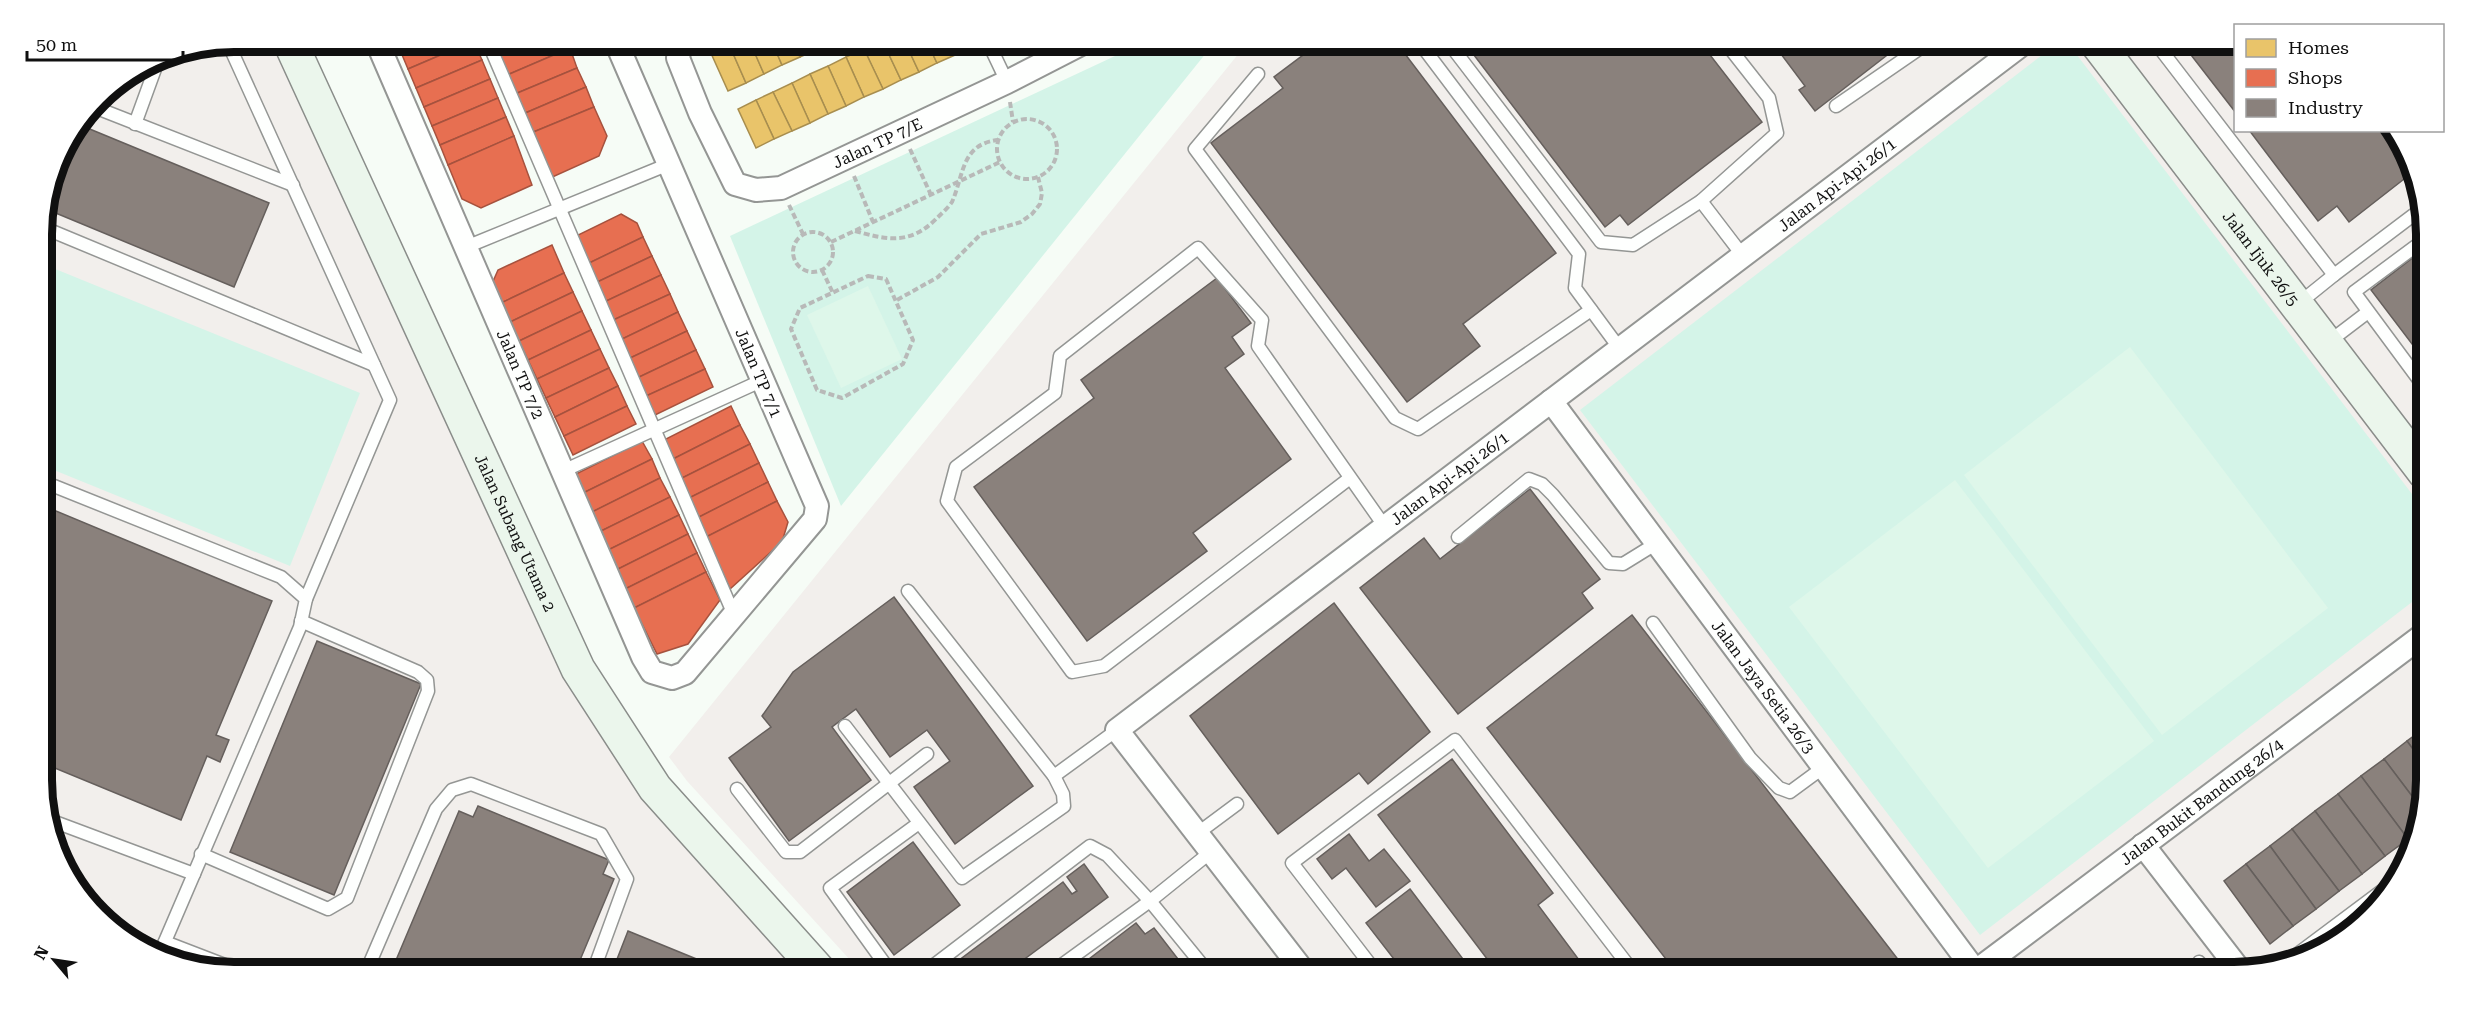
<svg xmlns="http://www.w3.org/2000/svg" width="2468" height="1014" font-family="'Roboto Serif',serif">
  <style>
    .industrial { fill: #f2efec }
    .green { fill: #d4f4e8 }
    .pitch { fill: #def7ea }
    .homes { fill: #e9c46a; stroke: #a88e4f; stroke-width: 1.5 }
    .shops { fill: #e76f51; stroke: #a6523e; stroke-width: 1.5 }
    .industry { fill: #8a817c; stroke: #655f5c; stroke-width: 1.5 }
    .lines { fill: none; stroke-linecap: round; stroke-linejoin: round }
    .lane-casing { stroke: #949694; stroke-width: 15 }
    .street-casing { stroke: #949694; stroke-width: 26 }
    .secondary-casing { stroke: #8a8d8a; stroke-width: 36 }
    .path { stroke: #b8b9b8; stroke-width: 4; stroke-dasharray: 6 3; stroke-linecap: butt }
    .lane { stroke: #fefffe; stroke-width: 12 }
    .street { stroke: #fefffe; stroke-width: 22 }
    .secondary { stroke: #ebf6ec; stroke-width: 33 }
    .labels { text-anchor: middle; stroke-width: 6; stroke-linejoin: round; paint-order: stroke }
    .street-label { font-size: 16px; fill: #101010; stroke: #fff }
    .rim { fill: none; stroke: #101010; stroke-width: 8 }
  </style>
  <rect width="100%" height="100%" fill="#f6fcf6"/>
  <g class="industrial">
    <polygon points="234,42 282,42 644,787 814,972 234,972 172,962 89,906 46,817 42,221 62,150 107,90 161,57"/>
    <polygon points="1248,42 2236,42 2236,130 2394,131 2406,150 2424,209 2426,780 2416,842 2386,896 2350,932 2296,962 2246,972 861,972 687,781 669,757"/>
  </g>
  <g class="green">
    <polygon points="1145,42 1215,42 841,506 730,236"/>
    <polygon points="2059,42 2067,42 2425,511 2425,592 1980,935 1580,410"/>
    <polygon points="43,264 360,393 290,566 44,466"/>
  </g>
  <g class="pitch">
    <polygon points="868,286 902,359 841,388 807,315"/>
    <polygon points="2130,347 2328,608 2162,735 1964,475"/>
    <polygon points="1955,480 2154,741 1988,868 1789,607"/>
  </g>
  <g class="homes">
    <polygon points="728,42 746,83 728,91 710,51"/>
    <polygon points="728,42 750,42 764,74 746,83"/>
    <polygon points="750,42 772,42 782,65 764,74"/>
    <polygon points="772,42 793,42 800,57 782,65"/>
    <polygon points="793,42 815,42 818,49 800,57"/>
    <polygon points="815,42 833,42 818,49"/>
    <polygon points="879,42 883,42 901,80 883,89 864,49"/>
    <polygon points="883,42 905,42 919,72 901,80"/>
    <polygon points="905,42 927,42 937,63 919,72"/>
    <polygon points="927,42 949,42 955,55 937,63"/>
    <polygon points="949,42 971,42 973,46 955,55"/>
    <polygon points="864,49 883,89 864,97 846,57"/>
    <polygon points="846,57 864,97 846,106 828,66"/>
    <polygon points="828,66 846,106 828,114 810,74"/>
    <polygon points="810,74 828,114 810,123 792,83"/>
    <polygon points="792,83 810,123 792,131 773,92"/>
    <polygon points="773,92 792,131 774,139 756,100"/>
    <polygon points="756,100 774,139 756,148 738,109"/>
  </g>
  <g class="shops">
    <polygon points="397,42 418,42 400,50"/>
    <polygon points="418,42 471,42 408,69 400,50"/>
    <polygon points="471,42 474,42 482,60 416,88 408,69"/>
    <polygon points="493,42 531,42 499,55"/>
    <polygon points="531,42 567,42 570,48 507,75 499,55"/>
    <polygon points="570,48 577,68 515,94 507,75"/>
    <polygon points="482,60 490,79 424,107 416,88"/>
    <polygon points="577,68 586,87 523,114 515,94"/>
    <polygon points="490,79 498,98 432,126 424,107"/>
    <polygon points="586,87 594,107 531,133 523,114"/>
    <polygon points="498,98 506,117 440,145 432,126"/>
    <polygon points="594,107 607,136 599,156 548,179 531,133"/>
    <polygon points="506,117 514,136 448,165 440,145"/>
    <polygon points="514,136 532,185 481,208 462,199 448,165"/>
    <polygon points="621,214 637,223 643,237 585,265 574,237"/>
    <polygon points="643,237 652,256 593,284 585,265"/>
    <polygon points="552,245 564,273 501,303 491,286 498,270"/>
    <polygon points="652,256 661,275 602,303 593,284"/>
    <polygon points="564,273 573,292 510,322 501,303"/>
    <polygon points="661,275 670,294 611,321 602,303"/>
    <polygon points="573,292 582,311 519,341 510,322"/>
    <polygon points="670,294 678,312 620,340 611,321"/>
    <polygon points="582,311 591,330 528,360 519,341"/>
    <polygon points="678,312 687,331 628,359 620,340"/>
    <polygon points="591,330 600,349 537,379 528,360"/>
    <polygon points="687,331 696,350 637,378 628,359"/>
    <polygon points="600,349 609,368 546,398 537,379"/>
    <polygon points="696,350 705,369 646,396 637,378"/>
    <polygon points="609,368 618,386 555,417 546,398"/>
    <polygon points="705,369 713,387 655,415 646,396"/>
    <polygon points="618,386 627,406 564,436 555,417"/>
    <polygon points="627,406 636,424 573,455 564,436"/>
    <polygon points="731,406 740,425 669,461 660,442"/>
    <polygon points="740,425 750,444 678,480 669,461"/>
    <polygon points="642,441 652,459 579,495 570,477"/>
    <polygon points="750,444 759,463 687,499 678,480"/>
    <polygon points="652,459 660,478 588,514 579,495"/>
    <polygon points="759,463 768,482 697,518 687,499"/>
    <polygon points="660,478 670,497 597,533 588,514"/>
    <polygon points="768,482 777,501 706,537 697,518"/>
    <polygon points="670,497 679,515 606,551 597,533"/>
    <polygon points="777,501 788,522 782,542 730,589 706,537"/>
    <polygon points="679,515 688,534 616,570 606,551"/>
    <polygon points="688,534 697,553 625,589 616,570"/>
    <polygon points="697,553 706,572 634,608 625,589"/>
    <polygon points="706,572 720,600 688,644 657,654 634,608"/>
  </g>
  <g class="industry">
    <polygon points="1299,42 1396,42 1556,253 1463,324 1480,346 1407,402 1211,143 1283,88 1274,77 1307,52"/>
    <polygon points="1464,42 1700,42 1762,122 1628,225 1620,215 1605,227"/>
    <polygon points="1772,42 1904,42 1815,111 1799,90 1805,86"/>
    <polygon points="2181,42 2236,42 2236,113"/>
    <polygon points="80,125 269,203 234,287 46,209 62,150"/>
    <polygon points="2249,130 2394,130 2406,150 2413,172 2349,222 2337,206 2318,221"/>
    <polygon points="2424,249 2425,361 2371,290"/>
    <polygon points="1217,278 1251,323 1232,337 1244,354 1225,368 1291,459 1193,533 1207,551 1087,641 974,487 1094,398 1081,380"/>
    <polygon points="1530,489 1600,579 1582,593 1593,608 1458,714 1360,588 1424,538 1440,559"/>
    <polygon points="44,506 272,601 216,735 229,740 220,762 207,756 181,820 45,764"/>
    <polygon points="894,597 1033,786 955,844 914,787 950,761 927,730 890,757 856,709 832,727 871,780 789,841 729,758 771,727 762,716 793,672"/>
    <polygon points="1334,603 1430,732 1368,784 1359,773 1278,834 1190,716"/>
    <polygon points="1632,615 1903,966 1896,972 1676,972 1487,728"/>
    <polygon points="317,641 421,684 334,895 230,852"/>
    <polygon points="2426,727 2426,767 2407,741"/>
    <polygon points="2407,741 2426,767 2421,808 2384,759"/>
    <polygon points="1452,759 1553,893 1538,905 1588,972 1497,972 1378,815"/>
    <polygon points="2384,759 2421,808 2417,831 2408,839 2361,776"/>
    <polygon points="2361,776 2408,839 2385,856 2338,794"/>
    <polygon points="2338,794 2385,856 2362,874 2315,811"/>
    <polygon points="478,806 609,860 603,874 614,879 575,972 391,972 459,811 473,817"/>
    <polygon points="2315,811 2362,874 2339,891 2292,829"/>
    <polygon points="2292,829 2339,891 2316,909 2270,846"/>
    <polygon points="1349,834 1369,861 1384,849 1410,881 1376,907 1346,868 1332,879 1317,859"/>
    <polygon points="913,842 960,905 894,955 847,892"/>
    <polygon points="2270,846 2316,909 2293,926 2246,864"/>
    <polygon points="1084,864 1108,897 1007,972 960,972 954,964 1063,882 1072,894 1077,891 1067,877"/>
    <polygon points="2246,864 2293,926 2270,944 2224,881"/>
    <polygon points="1410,889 1463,959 1446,972 1404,972 1366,923"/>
    <polygon points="1136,923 1145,934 1154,928 1188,972 1072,972"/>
    <polygon points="628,931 716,967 714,972 612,972"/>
  </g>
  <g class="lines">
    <g class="lane-casing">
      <g id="lane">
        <polyline points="488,42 734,615"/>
        <polyline points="988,42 1007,82"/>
        <polyline points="1419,42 1579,254 1575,288 1620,349"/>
        <polyline points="1448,42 1601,242 1633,245 1701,201 1777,133 1769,98 1725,42"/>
        <polyline points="2155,42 2334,275 2424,207"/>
        <polyline points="228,43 390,400 306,599"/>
        <polyline points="1258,74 1195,149 1395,418 1418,429 1591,310"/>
        <polyline points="1836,106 1929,42"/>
        <polyline points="94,107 293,185"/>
        <polyline points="135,124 159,58"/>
        <polyline points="1701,201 1743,256"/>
        <polyline points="42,227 374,365"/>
        <polyline points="2424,240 2354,292 2425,388"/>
        <polyline points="466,247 669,164"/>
        <polyline points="2298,304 2334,275"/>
        <polyline points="2326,344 2368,312"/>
        <polyline points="563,471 763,380"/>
        <polyline points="1350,478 1104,666 1072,672 947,501 956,467 1055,393 1060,356 1198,248 1262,320 1258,346 1385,527"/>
        <polyline points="44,482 281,577 306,599 300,627 160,953"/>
        <polyline points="1458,537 1529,479 1542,484 1553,495 1609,563 1623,564 1657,543"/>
        <polyline points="908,591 1054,776 1117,730"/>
        <polyline points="1653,623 1750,758 1779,788 1790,792 1824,767"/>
        <polyline points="845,726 962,878 1064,806 1063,794 1054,776"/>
        <polyline points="737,789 786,852 800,852 927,754"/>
        <polyline points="47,819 194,874"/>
        <polyline points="1198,833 1237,804"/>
        <polyline points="201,854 328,909 347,898 428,691 427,680 418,672 301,621"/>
        <polyline points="165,942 243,972"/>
        <polyline points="2199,962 2207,972"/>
        <polyline points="2284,964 2395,881"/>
        <polyline points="887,967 830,888 919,823"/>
        <polyline points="366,972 436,809 452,790 471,784 601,834 627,879 593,972"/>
        <polyline points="925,972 1090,846 1107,855 1150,901 1208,972"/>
        <polyline points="1052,972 1150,901 1212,851"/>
        <polyline points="1376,972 1292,863 1455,740 1628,965 1626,972"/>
      </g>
    </g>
    <g class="street-casing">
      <g id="street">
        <path id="s1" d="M377 42 643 657 652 672 672 678 685 673 815 519 817 506 616 42"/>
        <path id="s2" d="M681 42 678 58 700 113 735 184 756 190 781 188 1007 82 1085 42"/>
        <path id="s3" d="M1551 401 1976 972"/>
        <polyline points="2143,845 2241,972"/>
        <path id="s4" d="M1976 971 2426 633"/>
        <path id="s5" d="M1304 972 1117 730 2025 42"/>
      </g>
    </g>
    <g class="secondary-casing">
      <g id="secondary">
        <path id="s6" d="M290 42 578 669 655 788 820 972"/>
        <path id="s7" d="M2096 42 2425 473"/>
      </g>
    </g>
    <g class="path">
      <polyline points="1010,102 1013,122"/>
      <circle cx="1027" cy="149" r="30"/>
      <polyline points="910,149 931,195"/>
      <polyline points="854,176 873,222"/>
      <polyline points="789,205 803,234"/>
      <path d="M855 231C887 240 910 245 936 219 941 214 948 208 952 202 964 175 961 144 998 140"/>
      <circle cx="813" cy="252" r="20"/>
      <polyline points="831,242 1000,162"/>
      <polyline points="822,270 833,293"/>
      <polygon points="868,276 886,279 913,340 903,364 842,398 817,390 791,329 800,308"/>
      <polyline points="897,300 938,277 981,234 1021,222 1032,214 1040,204 1042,193 1038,177"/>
    </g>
    <use href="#lane" class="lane"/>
    <use href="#street" class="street"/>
    <use href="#secondary" class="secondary"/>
  </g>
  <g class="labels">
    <g class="street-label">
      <text dy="6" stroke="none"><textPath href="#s2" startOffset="308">Jalan TP 7/E</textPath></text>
      <text dy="6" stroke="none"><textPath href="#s5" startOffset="1209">Jalan Api-Api 26/1</textPath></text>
      <text dy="6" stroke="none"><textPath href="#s7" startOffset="272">Jalan Ijuk 26/5</textPath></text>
      <text transform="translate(759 373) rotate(67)" y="6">Jalan TP 7/1</text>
      <text dy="6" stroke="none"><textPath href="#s1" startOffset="362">Jalan TP 7/2</textPath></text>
      <text dy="6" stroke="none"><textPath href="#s5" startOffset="723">Jalan Api-Api 26/1</textPath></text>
      <text dy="6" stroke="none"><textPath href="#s6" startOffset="540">Jalan Subang Utama 2</textPath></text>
      <text dy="6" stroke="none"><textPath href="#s3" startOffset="356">Jalan Jaya Setia 26/3</textPath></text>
      <text dy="6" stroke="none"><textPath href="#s4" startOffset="282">Jalan Bukit Bandung 26/4</textPath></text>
    </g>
  </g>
  <path d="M0 0H2468V1014H0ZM234 52H2234A182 182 0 0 1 2416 234V780A182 182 0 0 1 2234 962H234A182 182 0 0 1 52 780V234A182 182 0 0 1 234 52Z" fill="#fff" fill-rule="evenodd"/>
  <path class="rim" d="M234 52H2234A182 182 0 0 1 2416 234V780A182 182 0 0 1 2234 962H234A182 182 0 0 1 52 780V234A182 182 0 0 1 234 52Z"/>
  <rect x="2234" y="24" width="210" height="108" fill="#ffffff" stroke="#9f9f9f" stroke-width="1.5"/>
  <rect x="2246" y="39" width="30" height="18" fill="#e9c46a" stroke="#9f9f9f" stroke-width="1.5"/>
  <text x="2288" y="54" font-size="18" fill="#101010">Homes</text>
  <rect x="2246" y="69" width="30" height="18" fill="#e76f51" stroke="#9f9f9f" stroke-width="1.5"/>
  <text x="2288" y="84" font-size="18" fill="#101010">Shops</text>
  <rect x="2246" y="99" width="30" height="18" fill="#8a817c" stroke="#9f9f9f" stroke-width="1.5"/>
  <text x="2288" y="114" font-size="18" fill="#101010">Industry</text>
  <g transform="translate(54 960) rotate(299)" stroke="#ffffff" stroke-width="4.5" paint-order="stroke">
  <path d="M0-4.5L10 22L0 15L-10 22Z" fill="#101010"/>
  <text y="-9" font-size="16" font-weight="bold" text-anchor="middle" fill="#101010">N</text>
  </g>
  <path d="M27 51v9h156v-9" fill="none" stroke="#101010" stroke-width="3"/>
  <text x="36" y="51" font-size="18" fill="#101010" stroke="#ffffff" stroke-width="4.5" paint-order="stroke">50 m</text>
</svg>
